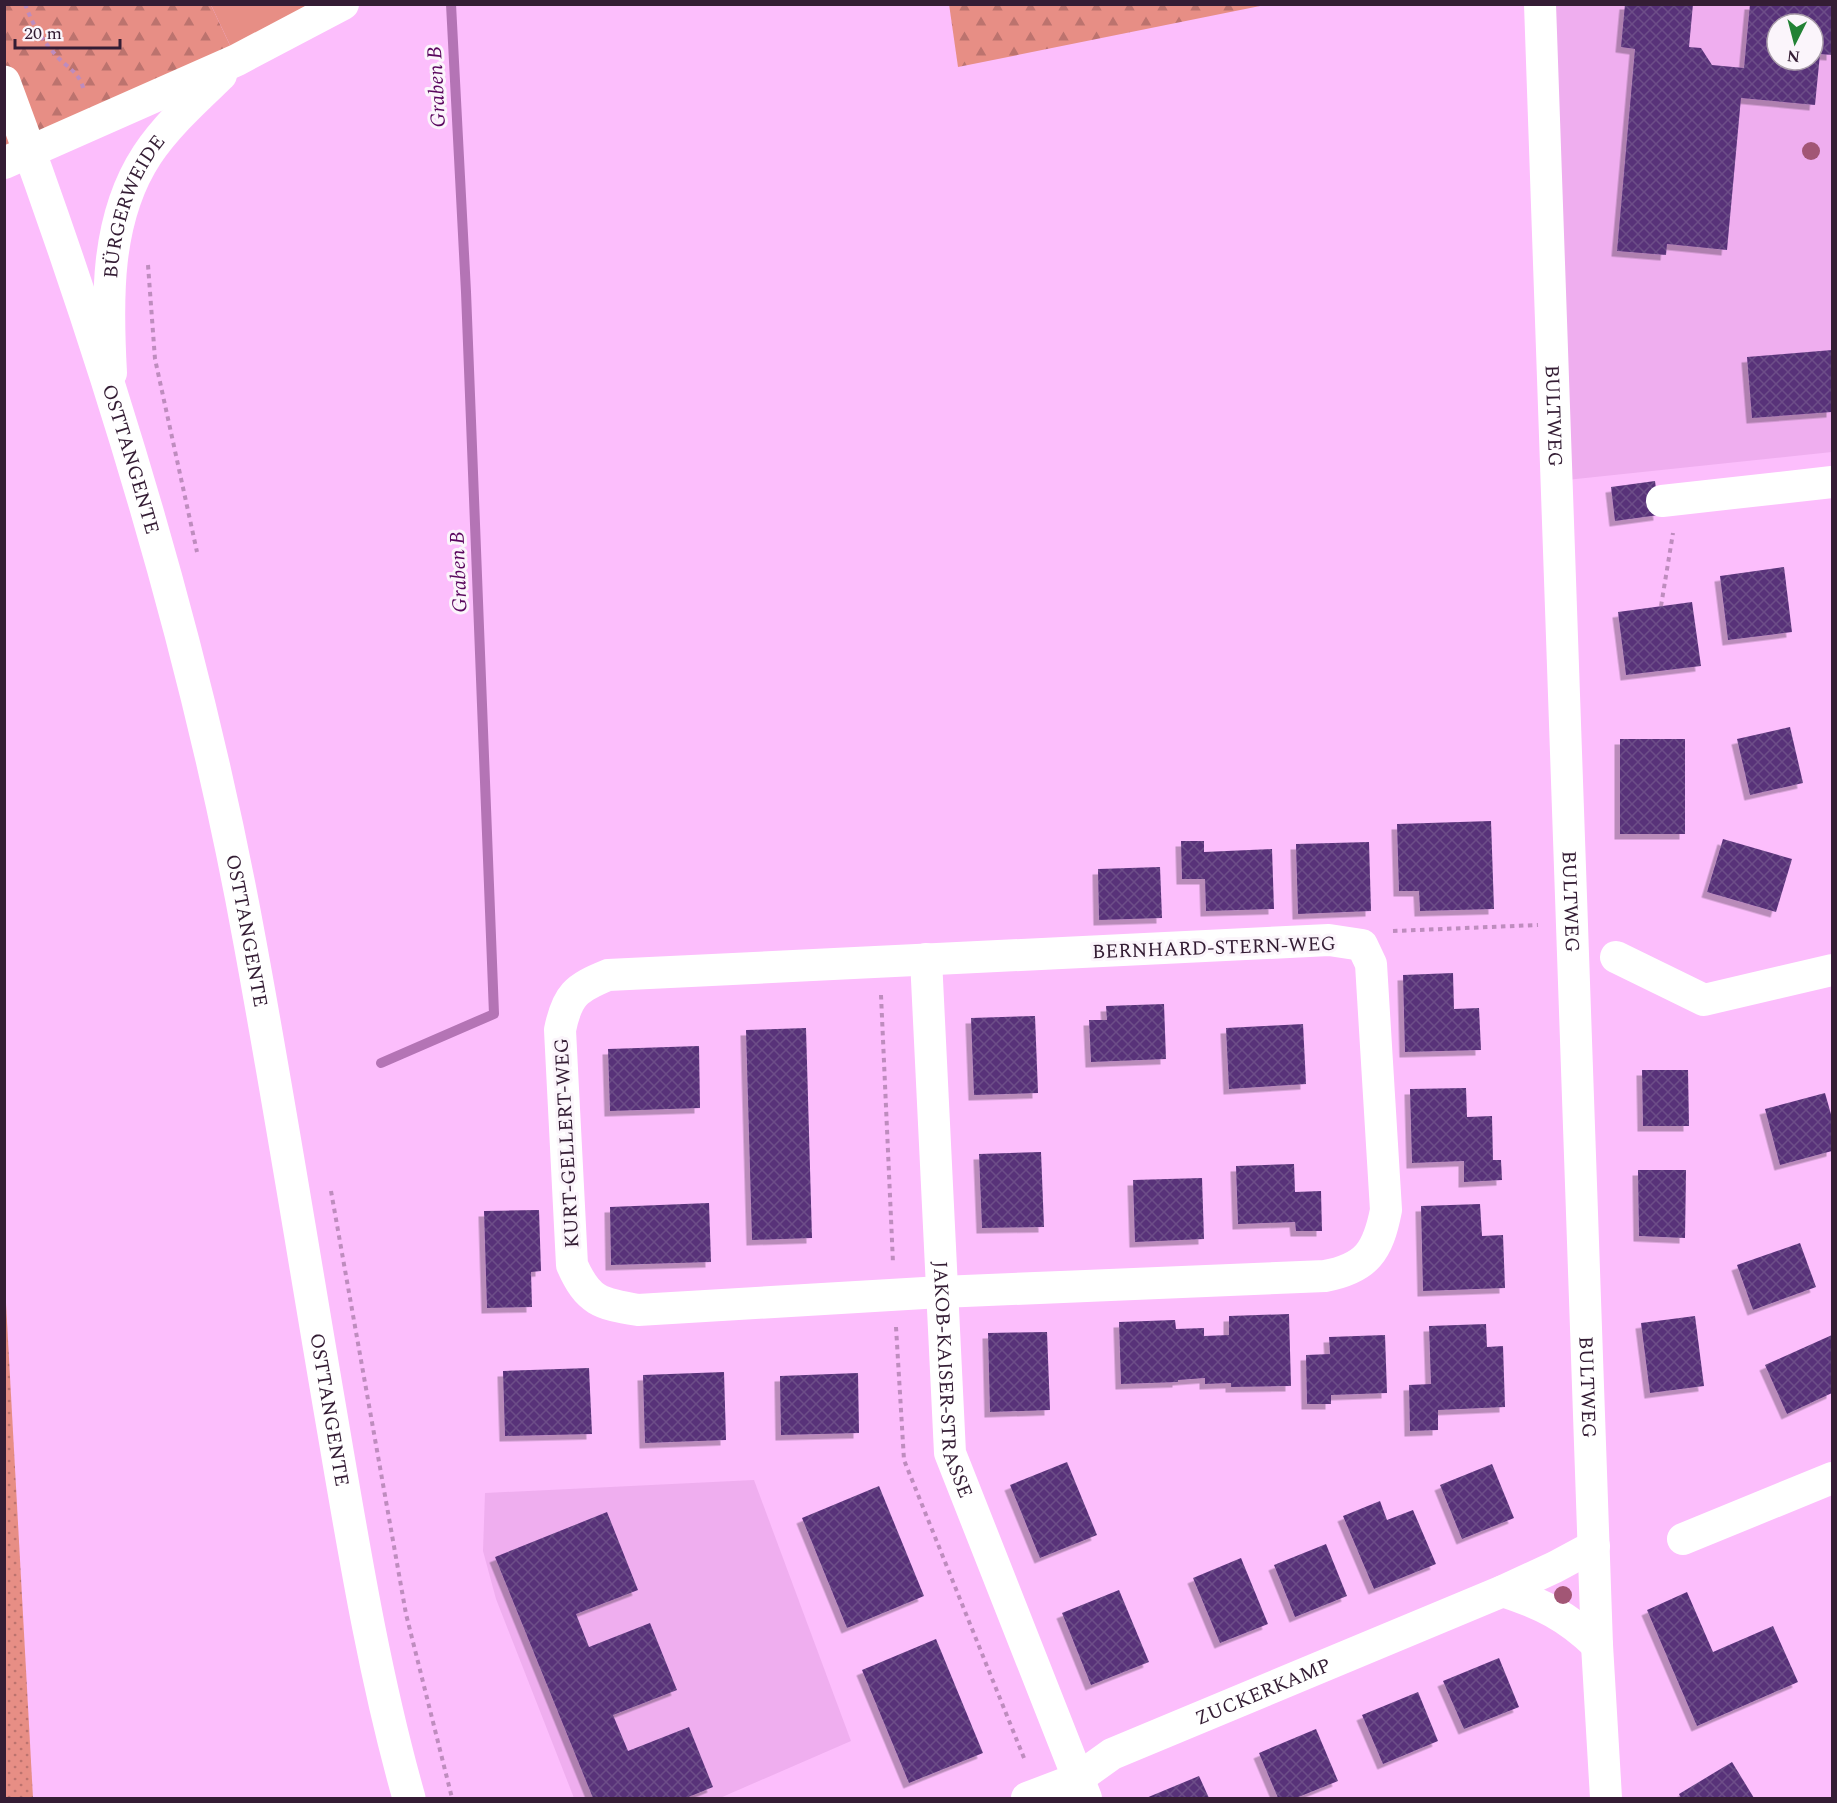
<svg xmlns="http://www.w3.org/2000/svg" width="1837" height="1803" font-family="Spectral,serif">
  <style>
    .built { fill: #efaeef; fill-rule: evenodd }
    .grass { fill: url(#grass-dots) }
    .forest { fill: url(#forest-firs) }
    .pitch { fill: #e78e85 }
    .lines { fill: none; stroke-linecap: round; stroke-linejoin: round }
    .stream { stroke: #b474b5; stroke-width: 10 }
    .building { fill: url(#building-cross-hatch); fill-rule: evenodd; filter: url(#shadow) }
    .path { stroke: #be8cbe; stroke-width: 4; stroke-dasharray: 4.5 4.5; stroke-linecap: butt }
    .street { stroke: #fff; stroke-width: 32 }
    .secondary { stroke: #fff; stroke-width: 33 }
    .tree { fill: #a25675 }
    .labels { text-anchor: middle; stroke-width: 6; stroke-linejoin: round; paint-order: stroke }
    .street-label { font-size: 20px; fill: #341d34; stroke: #fbf5fb }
    .water-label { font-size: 21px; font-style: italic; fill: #59065d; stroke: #fbf5fb }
  </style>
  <defs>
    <pattern id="grass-dots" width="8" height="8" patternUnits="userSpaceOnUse" patternTransform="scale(1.5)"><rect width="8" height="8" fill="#e78e85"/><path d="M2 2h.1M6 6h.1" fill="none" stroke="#bc736e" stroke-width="1.8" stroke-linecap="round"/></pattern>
    <pattern id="forest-firs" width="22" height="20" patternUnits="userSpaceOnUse" patternTransform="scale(1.5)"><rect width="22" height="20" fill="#e78e85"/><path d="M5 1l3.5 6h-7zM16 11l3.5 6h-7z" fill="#bc736e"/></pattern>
    <pattern id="building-cross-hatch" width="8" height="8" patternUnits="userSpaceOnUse" patternTransform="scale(1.5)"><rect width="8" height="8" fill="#583379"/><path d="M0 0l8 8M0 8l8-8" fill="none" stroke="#6d4e88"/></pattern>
    <filter id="shadow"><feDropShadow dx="-5.5" dy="5.5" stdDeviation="0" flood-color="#0004"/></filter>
  </defs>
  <rect width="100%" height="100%" fill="#fcbefc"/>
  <g class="built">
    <path d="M1540 5H1832V452L1557 481ZM1777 24H1813V60H1777Z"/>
    <polygon points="754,1480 851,1741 720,1798 574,1798 496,1599 483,1551 485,1493"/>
  </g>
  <polygon class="grass" points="4,1285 5,1285 33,1798 5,1798"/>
  <g class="forest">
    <polygon points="949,4 1265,4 1265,5 958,67"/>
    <polygon points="5,5 211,5 237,60 5,163"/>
  </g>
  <polygon class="pitch" points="211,5 343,5 237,60"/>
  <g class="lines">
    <polyline class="stream" points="381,1063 494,1014 466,292 451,4"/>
  </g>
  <g class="building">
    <path d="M1625 4H1693L1689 47 1701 48 1712 65 1744 68 1750 4H1832V55L1820 54 1815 105 1741 98 1727 250 1667 244 1666 255 1617 251 1635 49 1621 47ZM1777 24H1813V60H1777Z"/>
    <polygon points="1832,350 1832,412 1752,418 1747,357"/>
    <polygon points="1655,481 1659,515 1615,521 1611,487"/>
    <polygon points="1784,567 1792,632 1728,640 1720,576"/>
    <polygon points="1692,602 1701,666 1626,675 1618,612"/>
    <polygon points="1790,727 1803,783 1750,795 1737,739"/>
    <rect x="1620" y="739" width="65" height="95"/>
    <polygon points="1491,821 1494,909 1420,911 1419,891 1399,891 1397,824"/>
    <polygon points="1723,839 1792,859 1776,912 1707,892"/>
    <polygon points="1181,841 1204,841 1204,852 1272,849 1274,909 1206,911 1205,879 1182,879"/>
    <polygon points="1369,842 1371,911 1298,914 1296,844"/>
    <polygon points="1160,867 1162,918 1099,920 1098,869"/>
    <polygon points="1453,973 1454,1009 1479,1008 1481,1050 1405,1052 1403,975"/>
    <polygon points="1164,1004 1166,1059 1091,1062 1089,1020 1107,1020 1106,1006"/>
    <polygon points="1035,1016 1038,1093 974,1095 971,1018"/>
    <polygon points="1303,1024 1306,1084 1229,1089 1226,1028"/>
    <polygon points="806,1028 812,1238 752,1240 746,1030"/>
    <polygon points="699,1046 700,1108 610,1111 608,1049"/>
    <polygon points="1642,1070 1688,1070 1689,1126 1643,1126"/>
    <polygon points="1466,1088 1467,1117 1492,1116 1493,1160 1501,1160 1502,1180 1464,1182 1464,1161 1412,1163 1410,1089"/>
    <polygon points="1825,1093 1832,1118 1832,1151 1780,1165 1765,1109"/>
    <polygon points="1041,1152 1044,1227 982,1228 979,1154"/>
    <polygon points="1294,1164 1295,1192 1321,1191 1322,1231 1296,1231 1295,1222 1238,1224 1236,1166"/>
    <polygon points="1638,1170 1686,1170 1685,1238 1639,1236"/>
    <polygon points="1202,1178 1204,1239 1135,1242 1133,1180"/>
    <polygon points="709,1203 711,1262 611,1265 610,1207"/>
    <polygon points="1480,1204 1482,1236 1503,1235 1505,1288 1423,1291 1421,1206"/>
    <polygon points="539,1210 541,1271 531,1272 532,1307 487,1308 484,1211"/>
    <polygon points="1800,1243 1816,1287 1753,1310 1737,1265"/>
    <polygon points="1289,1314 1291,1386 1231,1387 1231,1383 1205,1384 1205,1378 1178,1380 1178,1382 1121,1384 1119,1322 1175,1320 1176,1329 1204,1328 1204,1336 1229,1335 1229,1316"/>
    <polygon points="1695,1316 1704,1386 1650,1393 1641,1323"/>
    <polygon points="1486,1324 1487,1347 1503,1346 1505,1407 1438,1410 1438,1430 1410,1431 1409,1385 1431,1384 1429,1326"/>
    <polygon points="1047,1332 1050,1410 990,1412 988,1333"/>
    <polygon points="1385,1335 1387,1393 1331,1395 1331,1404 1307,1404 1306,1355 1330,1354 1329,1337"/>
    <polygon points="1832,1335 1832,1393 1787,1414 1765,1365"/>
    <polygon points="589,1368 592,1434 505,1436 503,1371"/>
    <polygon points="724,1372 726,1440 645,1443 643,1375"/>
    <polygon points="858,1373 859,1433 781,1435 780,1376"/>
    <polygon points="1067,1462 1097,1535 1040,1558 1010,1485"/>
    <polygon points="1492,1464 1514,1518 1462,1539 1440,1485"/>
    <polygon points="879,1486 924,1596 847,1628 802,1518"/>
    <polygon points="1380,1501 1387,1520 1413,1510 1436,1564 1374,1589 1343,1516"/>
    <polygon points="607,1512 638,1590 576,1614 589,1647 650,1623 677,1690 613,1715 628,1751 689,1727 713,1787 686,1798 593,1798 495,1557"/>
    <polygon points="1326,1544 1347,1596 1295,1617 1274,1565"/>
    <polygon points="1241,1558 1268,1624 1220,1643 1193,1578"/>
    <polygon points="1119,1590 1149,1662 1091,1685 1062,1613"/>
    <polygon points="1687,1592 1713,1652 1773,1626 1798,1682 1697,1726 1647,1610"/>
    <polygon points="936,1639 983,1753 909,1783 862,1670"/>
    <polygon points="1499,1658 1519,1707 1464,1729 1443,1681"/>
    <polygon points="1418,1692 1438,1741 1383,1764 1362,1715"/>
    <polygon points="1316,1729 1338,1781 1296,1798 1278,1798 1259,1753"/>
    <polygon points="1732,1762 1754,1798 1681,1798 1679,1794"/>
    <polygon points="1199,1776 1209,1798 1146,1798"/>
  </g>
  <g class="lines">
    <g class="path">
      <path d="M25 4C32 23 41 39 55 54 67 69 79 70 84 91"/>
      <polyline points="148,265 155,359 197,552"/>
      <polyline points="1661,606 1673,533"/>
      <polyline points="1393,931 1538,925"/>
      <polyline points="881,995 893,1263"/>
      <polyline points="331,1191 406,1614 452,1798"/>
      <polyline points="896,1327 904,1460 1024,1758"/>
    </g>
    <g class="street">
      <path id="s1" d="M1540 4 1597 1645 1606 1798"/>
      <polyline points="4,163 237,60 343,4"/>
      <path id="s2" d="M111 373C107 301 105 219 147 155 167 125 195 100 221 75"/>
      <polyline points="1662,501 1832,482"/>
      <path d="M1329 940 1362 945 1371 964 1386 1210C1378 1251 1367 1268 1325 1276L941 1292 638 1310C600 1304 588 1301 572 1265L560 1030C567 995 576 988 608 975Z"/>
      <polyline points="1616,957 1704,1000 1832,970"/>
      <path id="s3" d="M926 959 950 1453 1086 1798"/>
      <polyline points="1683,1539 1832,1478"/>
      <path d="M1503 1591C1542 1604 1567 1616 1597 1645"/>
      <path id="s4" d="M1027 1798 1077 1779 1112 1754 1503 1591 1555 1567 1594 1546"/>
    </g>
    <path class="secondary" id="s5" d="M4 82C108 361 197 650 250 943 280 1106 306 1270 334 1433 355 1556 375 1678 409 1798"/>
  </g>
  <g class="tree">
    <circle cx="1811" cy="151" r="9"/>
    <circle cx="1563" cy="1595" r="9"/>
  </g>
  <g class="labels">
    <g class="street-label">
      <text dy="7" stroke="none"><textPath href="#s2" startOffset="171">BÜRGERWEIDE</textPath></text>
      <text dy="7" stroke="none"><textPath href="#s1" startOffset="412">BULTWEG</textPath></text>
      <text dy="7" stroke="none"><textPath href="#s5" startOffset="398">OSTTANGENTE</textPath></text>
      <text dy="7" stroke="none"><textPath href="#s1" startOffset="898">BULTWEG</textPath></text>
      <text dy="7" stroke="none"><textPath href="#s5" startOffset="884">OSTTANGENTE</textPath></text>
      <text transform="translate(1214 947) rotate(-2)" y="7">BERNHARD-STERN-WEG</text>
      <text transform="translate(566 1143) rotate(-93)" y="7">KURT-GELLERT-WEG</text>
      <text dy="7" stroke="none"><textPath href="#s3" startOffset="422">JAKOB-KAISER-STRASSE</textPath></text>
      <text dy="7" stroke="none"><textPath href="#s1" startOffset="1384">BULTWEG</textPath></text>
      <text dy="7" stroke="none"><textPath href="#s5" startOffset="1370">OSTTANGENTE</textPath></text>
      <text dy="7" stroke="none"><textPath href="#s4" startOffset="260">ZUCKERKAMP</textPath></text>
    </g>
    <g class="water-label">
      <text transform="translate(436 87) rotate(-93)" y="7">Graben B</text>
      <text transform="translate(458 572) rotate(-92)" y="7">Graben B</text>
    </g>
  </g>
  <rect width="1837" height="1803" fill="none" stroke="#341d34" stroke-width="12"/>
  <g transform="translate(1795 42) rotate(186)"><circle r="28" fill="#fbf5fb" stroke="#ab9fab" stroke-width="1.5"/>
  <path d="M0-4.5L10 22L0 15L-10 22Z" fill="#228235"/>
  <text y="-9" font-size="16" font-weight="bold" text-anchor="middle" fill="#341d34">N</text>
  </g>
  <path d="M15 39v9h105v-9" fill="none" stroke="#341d34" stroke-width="3"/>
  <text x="24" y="39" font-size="18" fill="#341d34" stroke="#fbf5fb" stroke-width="4.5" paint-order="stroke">20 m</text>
</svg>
